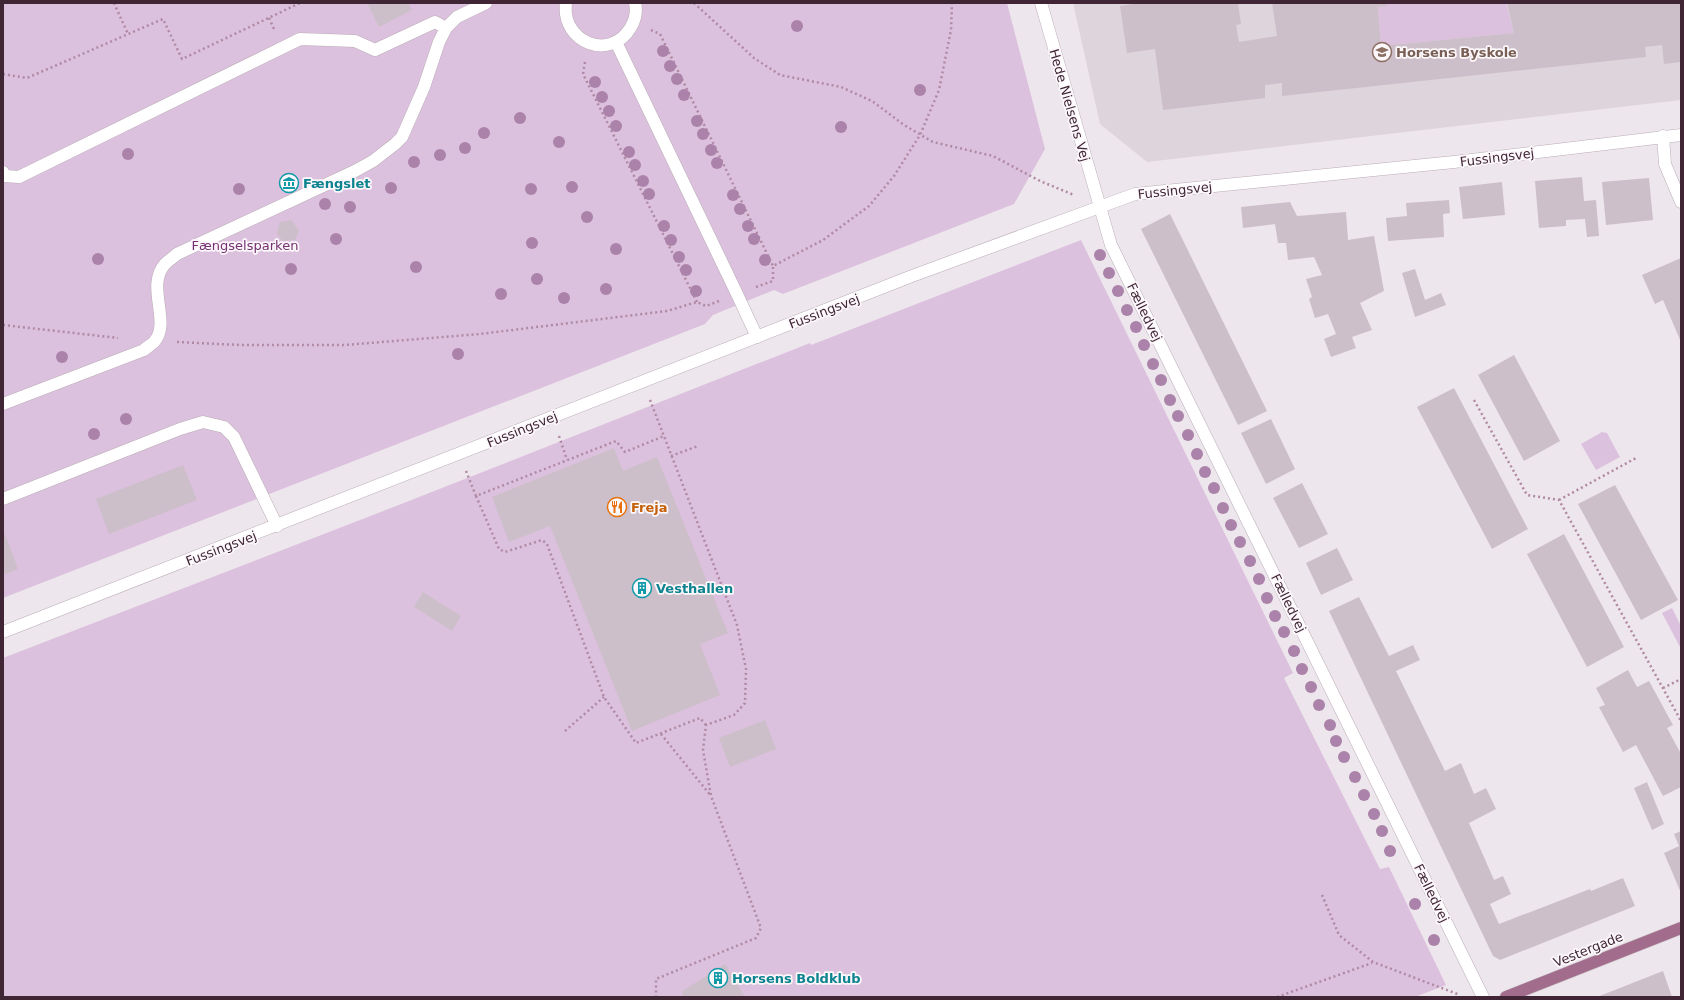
<svg xmlns="http://www.w3.org/2000/svg" width="1684" height="1000" font-family="'DejaVu Sans',sans-serif">
  <style>
    .built { fill: #ded5dc }
    .green { fill: #dcc1de }
    .building { fill: #ccbfc9 }
    .lines { fill: none; stroke-linecap: round; stroke-linejoin: round }
    .minor-casing { stroke: #baacb6; stroke-width: 13 }
    .major-casing { stroke: #cac2c6; stroke-width: 13 }
    .path { stroke: #b089a2; stroke-width: 2.5; stroke-dasharray: 2 3; stroke-linecap: butt }
    .minor { stroke: #fff; stroke-width: 12 }
    .major { stroke: #a26d8c; stroke-width: 12 }
    .tree { fill: #ab82a9 }
    .labels { text-anchor: middle; stroke-width: 3.5; stroke-linejoin: round; paint-order: stroke }
    .education-label { font-size: 13px; font-weight: bold; fill: #785e54; stroke: #fbf7fa; text-anchor: start }
    .street-label { font-size: 13px; fill: #402635; stroke: #fbf7fa }
    .culture-label { font-size: 13px; font-weight: bold; fill: #0d838f; stroke: #fbf7fa; text-anchor: start }
    .park-label { font-size: 13px; fill: #753171; stroke: #fbf7fa }
    .food-label { font-size: 13px; font-weight: bold; fill: #c56008; stroke: #fbf7fa; text-anchor: start }
  </style>
  <rect width="100%" height="100%" fill="#eee6ed"/>
  <polygon class="built" points="1073,3 1681,3 1681,100 1147,162 1100,124"/>
  <g class="green">
    <polygon points="3,3 1007,3 1045,149 1014,204 783,294 774,290 713,315 705,324 3,598"/>
    <polygon points="1386,3 1506,3 1514,33 1381,46 1378,7 1386,6"/>
    <polygon points="1081,240 1293,673 1284,678 1380,869 1389,867 1446,985 1415,997 3,997 3,658 391,508 810,343 811,345"/>
    <polygon points="1602,432 1607,433 1620,457 1596,470 1581,444"/>
    <polygon points="1672,608 1681,626 1681,649 1662,613"/>
  </g>
  <g class="building">
    <polygon points="367,3 408,3 412,10 379,27"/>
    <polygon points="1140,3 1238,3 1241,24 1236,25 1239,42 1277,36 1272,3 1386,3 1387,6 1378,7 1381,46 1514,33 1507,3 1681,3 1681,62 1664,64 1662,45 1645,47 1646,57 1282,96 1282,83 1265,85 1265,98 1163,110 1155,49 1127,53 1120,6"/>
    <polygon points="1582,177 1584,201 1596,200 1599,236 1587,237 1585,219 1566,220 1566,226 1539,228 1535,181"/>
    <polygon points="1649,178 1653,220 1606,225 1602,182"/>
    <polygon points="1502,182 1505,215 1463,219 1459,187"/>
    <polygon points="1449,200 1450,213 1443,214 1444,237 1388,241 1386,218 1407,216 1406,203"/>
    <polygon points="1290,202 1297,216 1346,212 1348,240 1374,236 1384,291 1360,303 1372,330 1352,337 1356,348 1331,357 1324,339 1336,334 1328,314 1315,318 1309,299 1312,297 1306,279 1322,275 1314,257 1288,260 1286,243 1278,243 1275,224 1243,228 1241,207"/>
    <polygon points="1170,214 1267,411 1238,425 1141,229"/>
    <polygon points="291,220 299,230 295,240 282,241 277,233 280,222"/>
    <polygon points="1681,258 1681,342 1663,300 1655,304 1642,275"/>
    <polygon points="1415,269 1425,300 1441,293 1446,305 1415,317 1402,273"/>
    <polygon points="1514,355 1560,441 1524,461 1478,375"/>
    <polygon points="1454,388 1528,529 1492,549 1417,407"/>
    <polygon points="1271,419 1295,469 1266,484 1241,433"/>
    <polygon points="614,448 623,471 657,457 728,633 700,644 720,695 632,731 550,526 509,542 492,497"/>
    <polygon points="183,465 197,500 109,534 96,499"/>
    <polygon points="1302,483 1328,534 1299,548 1273,498"/>
    <polygon points="1615,485 1678,600 1641,620 1578,504"/>
    <polygon points="5,534 18,569 3,575 3,535"/>
    <polygon points="1564,534 1624,647 1587,667 1527,554"/>
    <polygon points="1337,548 1353,580 1321,595 1306,563"/>
    <polygon points="423,592 461,616 452,631 414,607"/>
    <polygon points="1359,597 1389,656 1413,645 1420,660 1396,671 1445,771 1461,763 1474,794 1486,788 1496,809 1469,823 1494,880 1503,876 1511,894 1490,904 1499,924 1590,889 1591,891 1623,878 1635,906 1500,960 1493,956 1329,611"/>
    <polygon points="1628,670 1637,687 1649,681 1673,725 1667,728 1681,754 1681,787 1663,796 1636,745 1623,752 1599,707 1605,705 1596,688"/>
    <polygon points="765,720 776,749 730,767 719,738"/>
    <polygon points="1647,782 1664,824 1652,830 1634,788"/>
    <polygon points="1681,831 1681,893 1664,853 1679,846 1674,834"/>
    <polygon points="725,964 745,997 684,997 681,992"/>
    <polygon points="1663,971 1672,997 1597,997"/>
  </g>
  <g class="lines">
    <g class="minor-casing">
      <g id="minor">
        <path d="M566 3C561 43 611 62 631 27 635 20 637 11 635 3"/>
        <polyline points="1041,3 1111,245 1483,997"/>
        <polyline points="616,42 737,294 757,337"/>
        <polyline points="1663,136 1665,164 1681,202"/>
        <polyline points="3,172 5,176 19,177 300,39 355,41 375,50 435,22 446,28"/>
        <path d="M3 404 144 350C147 347 151 345 154 342 172 323 145 286 165 264 169 260 174 257 177 254L355 171 373 161 395 144 402 137 424 87 439 42 446 28 457 17 486 3"/>
        <polyline points="3,499 180,429 203,422 224,427 234,437 277,526"/>
        <polyline points="3,632 912,276 1135,194 1454,162 1681,135"/>
      </g>
    </g>
    <g class="major-casing">
      <polyline id="major" points="1506,997 1681,928"/>
    </g>
    <g class="path">
      <polyline points="114,3 128,34"/>
      <polyline points="694,3 754,58 780,75 841,87 872,101 904,125 933,142 993,156 1040,181 1074,195"/>
      <polyline points="269,18 274,29"/>
      <polyline points="651,30 660,34 773,266"/>
      <polyline points="585,62 583,74 697,302"/>
      <polyline points="3,74 27,78 163,19 182,59 300,3"/>
      <polyline points="756,287 773,281 773,266 823,240 869,206 894,176 920,135 939,90 951,30 952,3"/>
      <polyline points="3,325 118,338"/>
      <polyline points="177,342 240,345 345,345 480,334 667,311 697,302 706,306 719,301"/>
      <polyline points="650,400 737,625 746,669 745,703 734,715 706,725 703,750 711,796 761,928 756,938 656,979 656,997"/>
      <polyline points="1474,400 1527,495 1559,500 1681,721"/>
      <polyline points="559,436 567,460"/>
      <polyline points="671,456 698,446"/>
      <polyline points="466,471 476,496 616,441 625,452 664,436"/>
      <polyline points="476,496 499,549 505,552 542,540 547,544 604,697 636,743 700,718 706,725"/>
      <polyline points="1559,500 1636,458"/>
      <polyline points="1663,688 1681,679"/>
      <polyline points="565,731 604,697"/>
      <polyline points="661,734 711,796"/>
      <polyline points="1322,895 1339,935 1373,962 1460,995"/>
      <polyline points="1277,997 1372,963"/>
    </g>
    <use href="#minor" class="minor"/>
    <use href="#major" class="major"/>
  </g>
  <g class="tree">
    <circle cx="797" cy="26" r="6"/>
    <circle cx="663" cy="51" r="6"/>
    <circle cx="670" cy="66" r="6"/>
    <circle cx="677" cy="79" r="6"/>
    <circle cx="595" cy="82" r="6"/>
    <circle cx="920" cy="90" r="6"/>
    <circle cx="684" cy="95" r="6"/>
    <circle cx="602" cy="97" r="6"/>
    <circle cx="609" cy="111" r="6"/>
    <circle cx="520" cy="118" r="6"/>
    <circle cx="697" cy="121" r="6"/>
    <circle cx="616" cy="126" r="6"/>
    <circle cx="841" cy="127" r="6"/>
    <circle cx="484" cy="133" r="6"/>
    <circle cx="703" cy="134" r="6"/>
    <circle cx="559" cy="142" r="6"/>
    <circle cx="465" cy="148" r="6"/>
    <circle cx="711" cy="150" r="6"/>
    <circle cx="629" cy="152" r="6"/>
    <circle cx="128" cy="154" r="6"/>
    <circle cx="440" cy="155" r="6"/>
    <circle cx="414" cy="162" r="6"/>
    <circle cx="717" cy="163" r="6"/>
    <circle cx="635" cy="165" r="6"/>
    <circle cx="643" cy="181" r="6"/>
    <circle cx="572" cy="187" r="6"/>
    <circle cx="391" cy="188" r="6"/>
    <circle cx="239" cy="189" r="6"/>
    <circle cx="531" cy="189" r="6"/>
    <circle cx="649" cy="194" r="6"/>
    <circle cx="733" cy="195" r="6"/>
    <circle cx="325" cy="204" r="6"/>
    <circle cx="350" cy="207" r="6"/>
    <circle cx="740" cy="209" r="6"/>
    <circle cx="587" cy="217" r="6"/>
    <circle cx="664" cy="226" r="6"/>
    <circle cx="748" cy="226" r="6"/>
    <circle cx="336" cy="239" r="6"/>
    <circle cx="754" cy="239" r="6"/>
    <circle cx="671" cy="240" r="6"/>
    <circle cx="532" cy="243" r="6"/>
    <circle cx="616" cy="249" r="6"/>
    <circle cx="1100" cy="255" r="6"/>
    <circle cx="679" cy="257" r="6"/>
    <circle cx="98" cy="259" r="6"/>
    <circle cx="765" cy="260" r="6"/>
    <circle cx="416" cy="267" r="6"/>
    <circle cx="291" cy="269" r="6"/>
    <circle cx="686" cy="270" r="6"/>
    <circle cx="1109" cy="273" r="6"/>
    <circle cx="537" cy="279" r="6"/>
    <circle cx="606" cy="289" r="6"/>
    <circle cx="696" cy="291" r="6"/>
    <circle cx="1118" cy="291" r="6"/>
    <circle cx="501" cy="294" r="6"/>
    <circle cx="564" cy="298" r="6"/>
    <circle cx="1127" cy="310" r="6"/>
    <circle cx="1136" cy="327" r="6"/>
    <circle cx="1144" cy="345" r="6"/>
    <circle cx="458" cy="354" r="6"/>
    <circle cx="62" cy="357" r="6"/>
    <circle cx="1153" cy="364" r="6"/>
    <circle cx="1161" cy="380" r="6"/>
    <circle cx="1170" cy="400" r="6"/>
    <circle cx="1178" cy="416" r="6"/>
    <circle cx="126" cy="419" r="6"/>
    <circle cx="94" cy="434" r="6"/>
    <circle cx="1188" cy="435" r="6"/>
    <circle cx="1197" cy="454" r="6"/>
    <circle cx="1205" cy="472" r="6"/>
    <circle cx="1214" cy="488" r="6"/>
    <circle cx="1223" cy="508" r="6"/>
    <circle cx="1231" cy="525" r="6"/>
    <circle cx="1240" cy="542" r="6"/>
    <circle cx="1250" cy="561" r="6"/>
    <circle cx="1259" cy="579" r="6"/>
    <circle cx="1267" cy="598" r="6"/>
    <circle cx="1275" cy="616" r="6"/>
    <circle cx="1284" cy="632" r="6"/>
    <circle cx="1294" cy="651" r="6"/>
    <circle cx="1302" cy="669" r="6"/>
    <circle cx="1311" cy="687" r="6"/>
    <circle cx="1319" cy="705" r="6"/>
    <circle cx="1330" cy="725" r="6"/>
    <circle cx="1336" cy="741" r="6"/>
    <circle cx="1344" cy="757" r="6"/>
    <circle cx="1355" cy="777" r="6"/>
    <circle cx="1364" cy="795" r="6"/>
    <circle cx="1374" cy="814" r="6"/>
    <circle cx="1382" cy="831" r="6"/>
    <circle cx="1390" cy="851" r="6"/>
    <circle cx="1415" cy="904" r="6"/>
    <circle cx="1434" cy="940" r="6"/>
  </g>
  <defs>
    <g id="school-ring" transform="scale(1)"><circle r="9.5" fill="#fbf7fa" stroke="#8d6e63" stroke-width="1.5"/><path d="M0-5L7-2L0 1L-7-2ZM-4 1L0 2.5L4 1V4Q0 6-4 4Z" fill="#8d6e63"/></g>
    <g id="museum-ring" transform="scale(1)"><circle r="9.5" fill="#fbf7fa" stroke="#0f9aa8" stroke-width="1.5"/><path d="M0-6L6-3V-2H-6V-3ZM-5-1h2V3h-2ZM-1-1h2V3h-2ZM3-1h2V3H3ZM-6 4H6V6H-6Z" fill="#0f9aa8"/></g>
    <g id="restaurant-ring" transform="scale(1)"><circle r="9.5" fill="#fbf7fa" stroke="#e8710a" stroke-width="1.5"/><path d="M-5-6h1v4h1v-4h1v4h1v-4h1v5L-1.5 .5V6h-2V.5L-5-1ZM5-6V6H3V1.5H1.5Q1.5-4 5-6Z" fill="#e8710a"/></g>
    <g id="building-ring" transform="scale(1)"><circle r="9.5" fill="#fbf7fa" stroke="#0f9aa8" stroke-width="1.5"/><path d="M-4-6H4V6H1V3H-1V6H-4ZM-2.5-4.3h1.7v1.8h-1.7ZM.8-4.3h1.7v1.8H.8ZM-2.5-1h1.7V.8h-1.7ZM.8-1h1.7V.8H.8Z" fill="#0f9aa8"/></g>
  </defs>
  <g fill-rule="evenodd">
    <use href="#school-ring" x="1382" y="52"/>
    <use href="#museum-ring" x="289" y="183"/>
    <use href="#restaurant-ring" x="617" y="507"/>
    <use href="#building-ring" x="642" y="588"/>
    <use href="#building-ring" x="718" y="978"/>
  </g>
  <g class="labels">
    <g class="education-label">
      <text x="1396" y="57">Horsens Byskole</text>
    </g>
    <g class="street-label">
      <text transform="translate(1070 105) rotate(74)" y="5">Hede Nielsens Vej</text>
      <text transform="translate(1497 157) rotate(-7)" y="5">Fussingsvej</text>
      <text transform="translate(1175 190) rotate(-6)" y="5">Fussingsvej</text>
      <text transform="translate(824 311) rotate(-21)" y="5">Fussingsvej</text>
      <text transform="translate(1145 312) rotate(64)" y="5">Fælledvej</text>
      <text transform="translate(522 429) rotate(-22)" y="5">Fussingsvej</text>
      <text transform="translate(221 548) rotate(-21)" y="5">Fussingsvej</text>
      <text transform="translate(1289 603) rotate(64)" y="5">Fælledvej</text>
      <text transform="translate(1432 893) rotate(64)" y="5">Fælledvej</text>
      <text transform="translate(1588 949) rotate(-22)" y="5">Vestergade</text>
    </g>
    <g class="culture-label">
      <text x="303" y="188">Fængslet</text>
      <text x="656" y="593">Vesthallen</text>
      <text x="732" y="983">Horsens Boldklub</text>
    </g>
    <g class="park-label">
      <text x="245" y="250">Fængselsparken</text>
    </g>
    <g class="food-label">
      <text x="631" y="512">Freja</text>
    </g>
  </g>
  <rect width="1684" height="1000" fill="none" stroke="#402635" stroke-width="8"/>
</svg>
